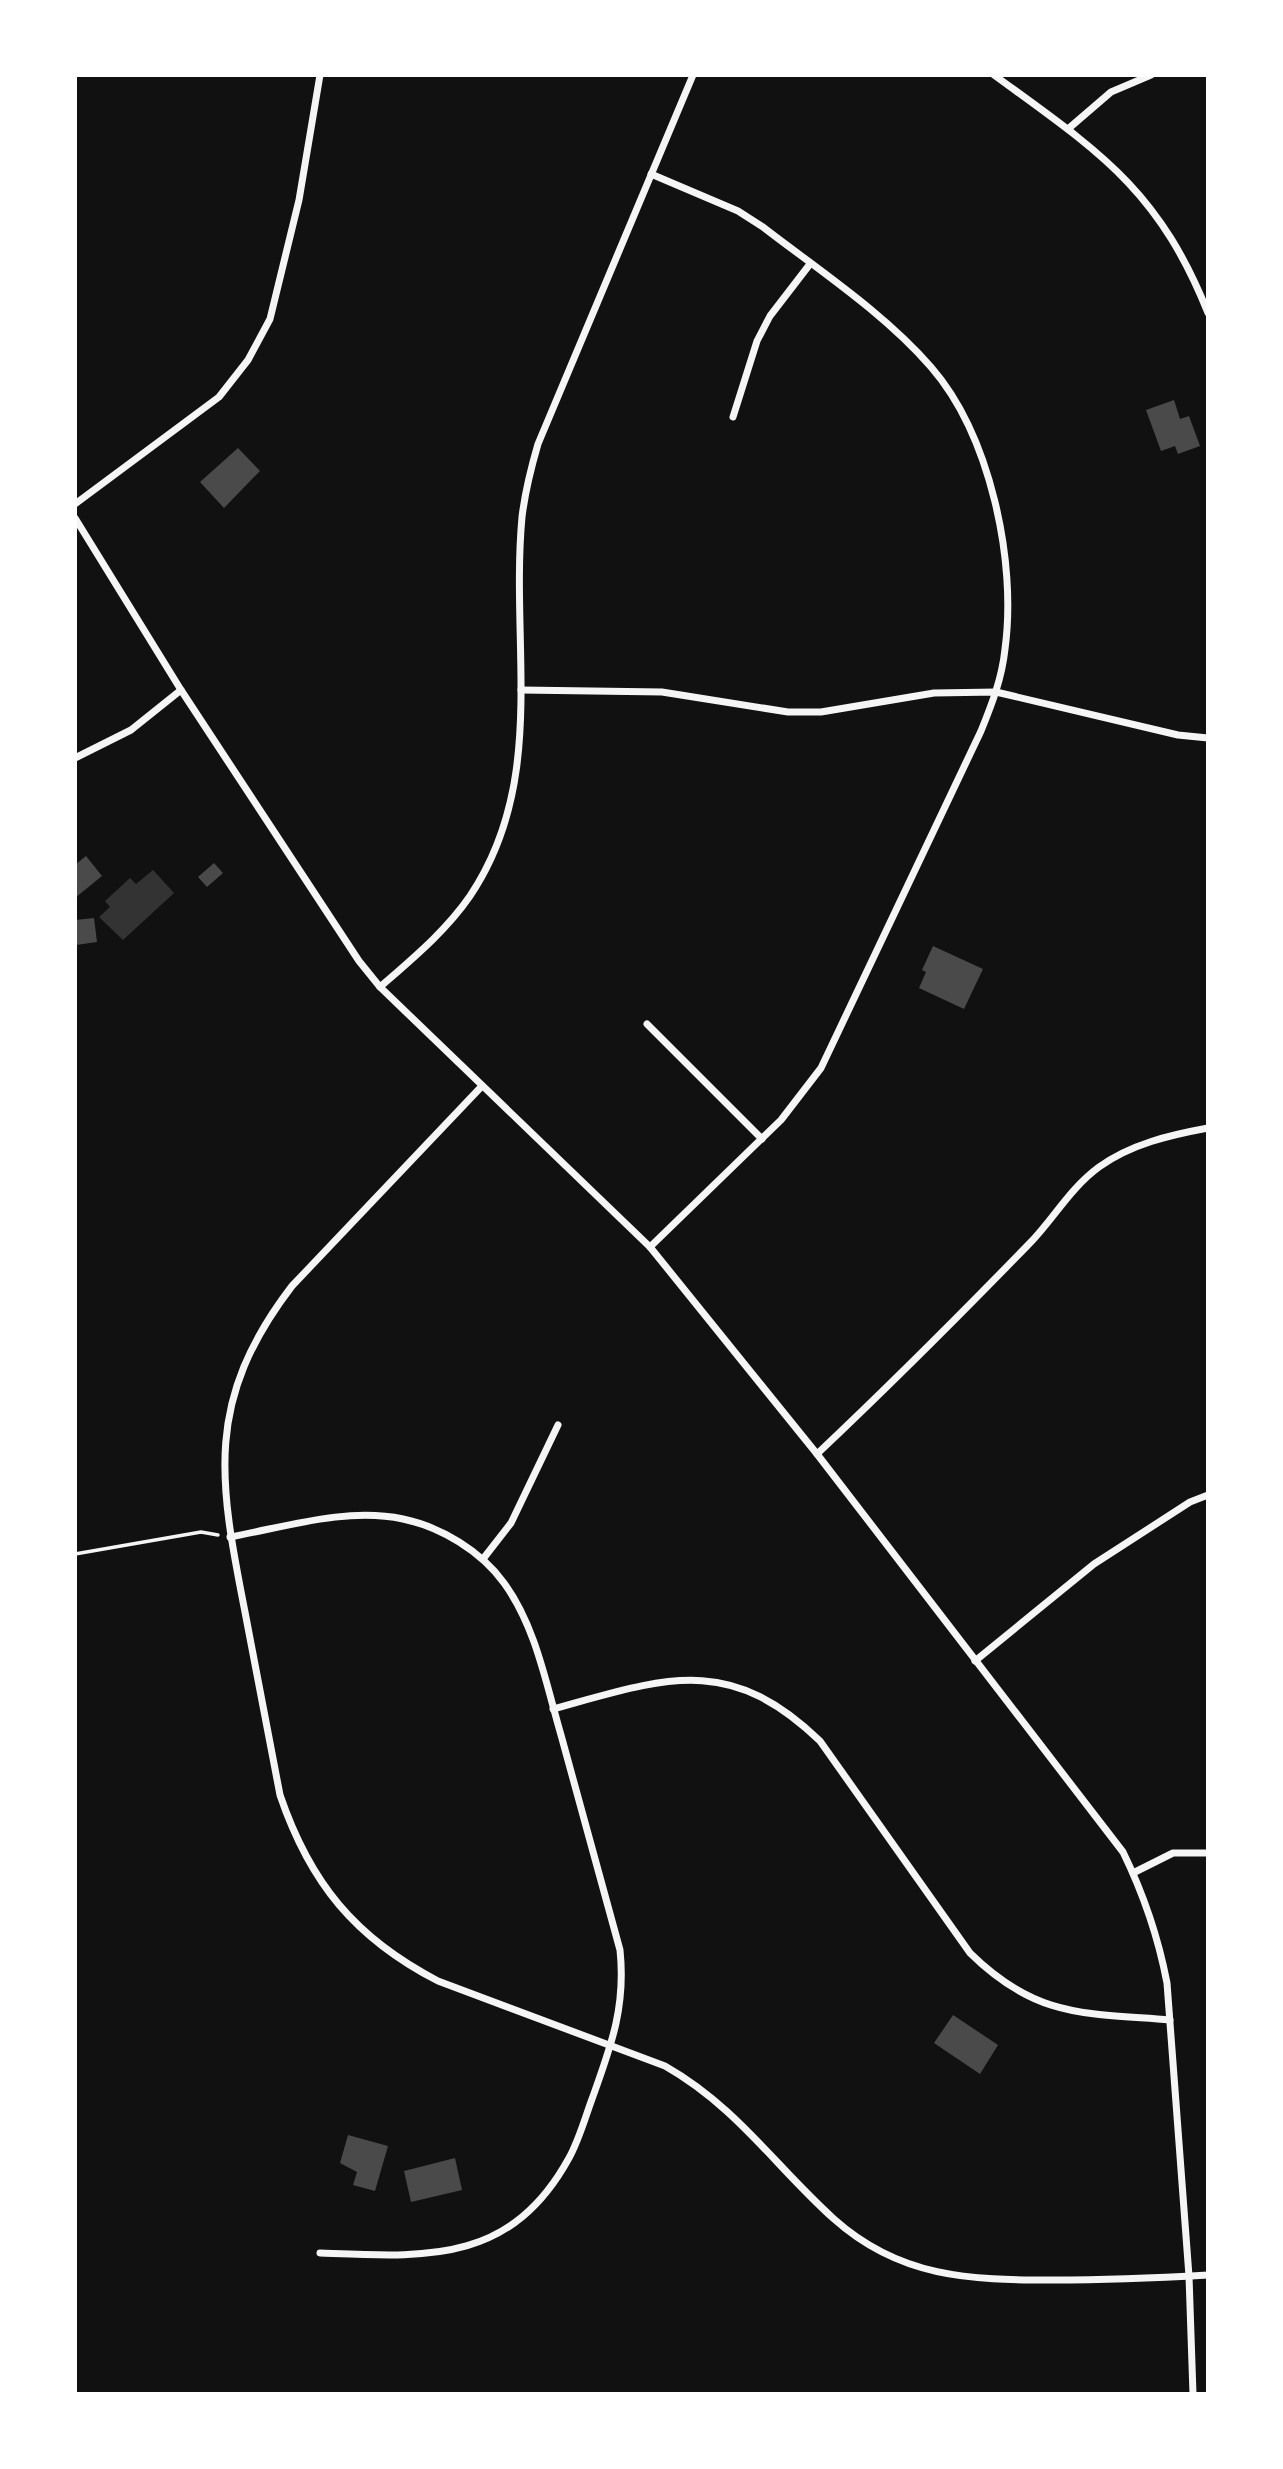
<svg xmlns="http://www.w3.org/2000/svg" width="1283" height="2469" font-family="Mulish,sans-serif">
  <style>
    .water { fill: #333 }
    .building { fill: #4a4a4a }
    .lines { fill: none; stroke-linecap: round; stroke-linejoin: round }
    .path { stroke: #f5f5f5; stroke-width: 3.5 }
    .minor { stroke: #f5f5f5; stroke-width: 7 }
  </style>
  <rect width="100%" height="100%" fill="#111"/>
  <polygon class="water" points="153,870 174,893 123,940 99,917 110,907 105,901 130,878 136,884"/>
  <g class="building">
    <polygon points="1174,400 1180,419 1189,416 1200,446 1178,454 1175,446 1161,451 1146,410"/>
    <polygon points="238,448 260,471 224,508 200,482"/>
    <polygon points="86,856 102,876 75,898 75,865"/>
    <polygon points="214,863 223,873 207,887 198,877"/>
    <polygon points="94,918 97,942 76,945 75,920"/>
    <polygon points="933,946 983,969 964,1009 919,988 926,972 922,970"/>
    <polygon points="953,2015 998,2045 980,2074 934,2043"/>
    <polygon points="348,2135 388,2146 375,2191 353,2185 357,2172 340,2163"/>
    <polygon points="455,2158 462,2190 411,2202 404,2171"/>
  </g>
  <g class="lines">
    <polyline class="path" points="75,1554 201,1532 218,1535"/>
    <g class="minor">
      <path d="M994 75C1098 151 1158 188 1208 313"/>
      <polyline points="1068,129 1111,92 1151,75"/>
      <polyline points="733,417 757,341 770,316 810,264"/>
      <polyline points="75,504 219,397 248,360 270,319 299,200 320,75"/>
      <path d="M75 518 181 690 359 961 380 987 650 1247 817 1454 1123 1852C1144 1895 1158 1936 1167 1983L1189 2276 1193 2394"/>
      <polyline points="521,690 662,692 788,712 821,712 934,693 996,692 1178,735 1208,738"/>
      <polyline points="75,758 131,730 181,690"/>
      <path d="M380 987C412 959 446 931 470 896 548 780 510 647 522 517 525 492 531 468 538 444L693 75"/>
      <polyline points="647,1024 762,1139"/>
      <path d="M482 1086 292 1286C204 1401 219 1480 245 1612 257 1673 268 1734 280 1795 310 1883 355 1938 438 1981L665 2066C737 2107 775 2166 834 2219 900 2278 970 2280 1053 2280 1105 2280 1156 2278 1208 2275"/>
      <path d="M650 1247 781 1120 821 1068 981 731C992 704 1002 678 1005 649 1017 561 990 435 931 367 884 313 820 271 763 227L738 211 651 174"/>
      <path d="M817 1454C889 1386 959 1316 1028 1245 1053 1220 1069 1189 1099 1167 1131 1144 1170 1135 1208 1128"/>
      <path d="M230 1537C285 1527 347 1507 403 1519 441 1527 481 1551 504 1583 536 1627 546 1684 561 1735 581 1807 600 1878 620 1950 626 2007 611 2046 592 2099 585 2118 579 2140 569 2158 510 2265 426 2257 320 2253"/>
      <polyline points="483,1559 511,1523 558,1425"/>
      <polyline points="975,1661 1094,1564 1190,1502 1208,1495"/>
      <path d="M553 1709C663 1679 728 1652 820 1741L970 1953C1036 2018 1084 2013 1170 2020"/>
      <polyline points="1133,1873 1173,1853 1208,1853"/>
    </g>
  </g>
  <rect width="1283" height="2469" fill="none" stroke="#ffffff" stroke-width="154"/>
</svg>
